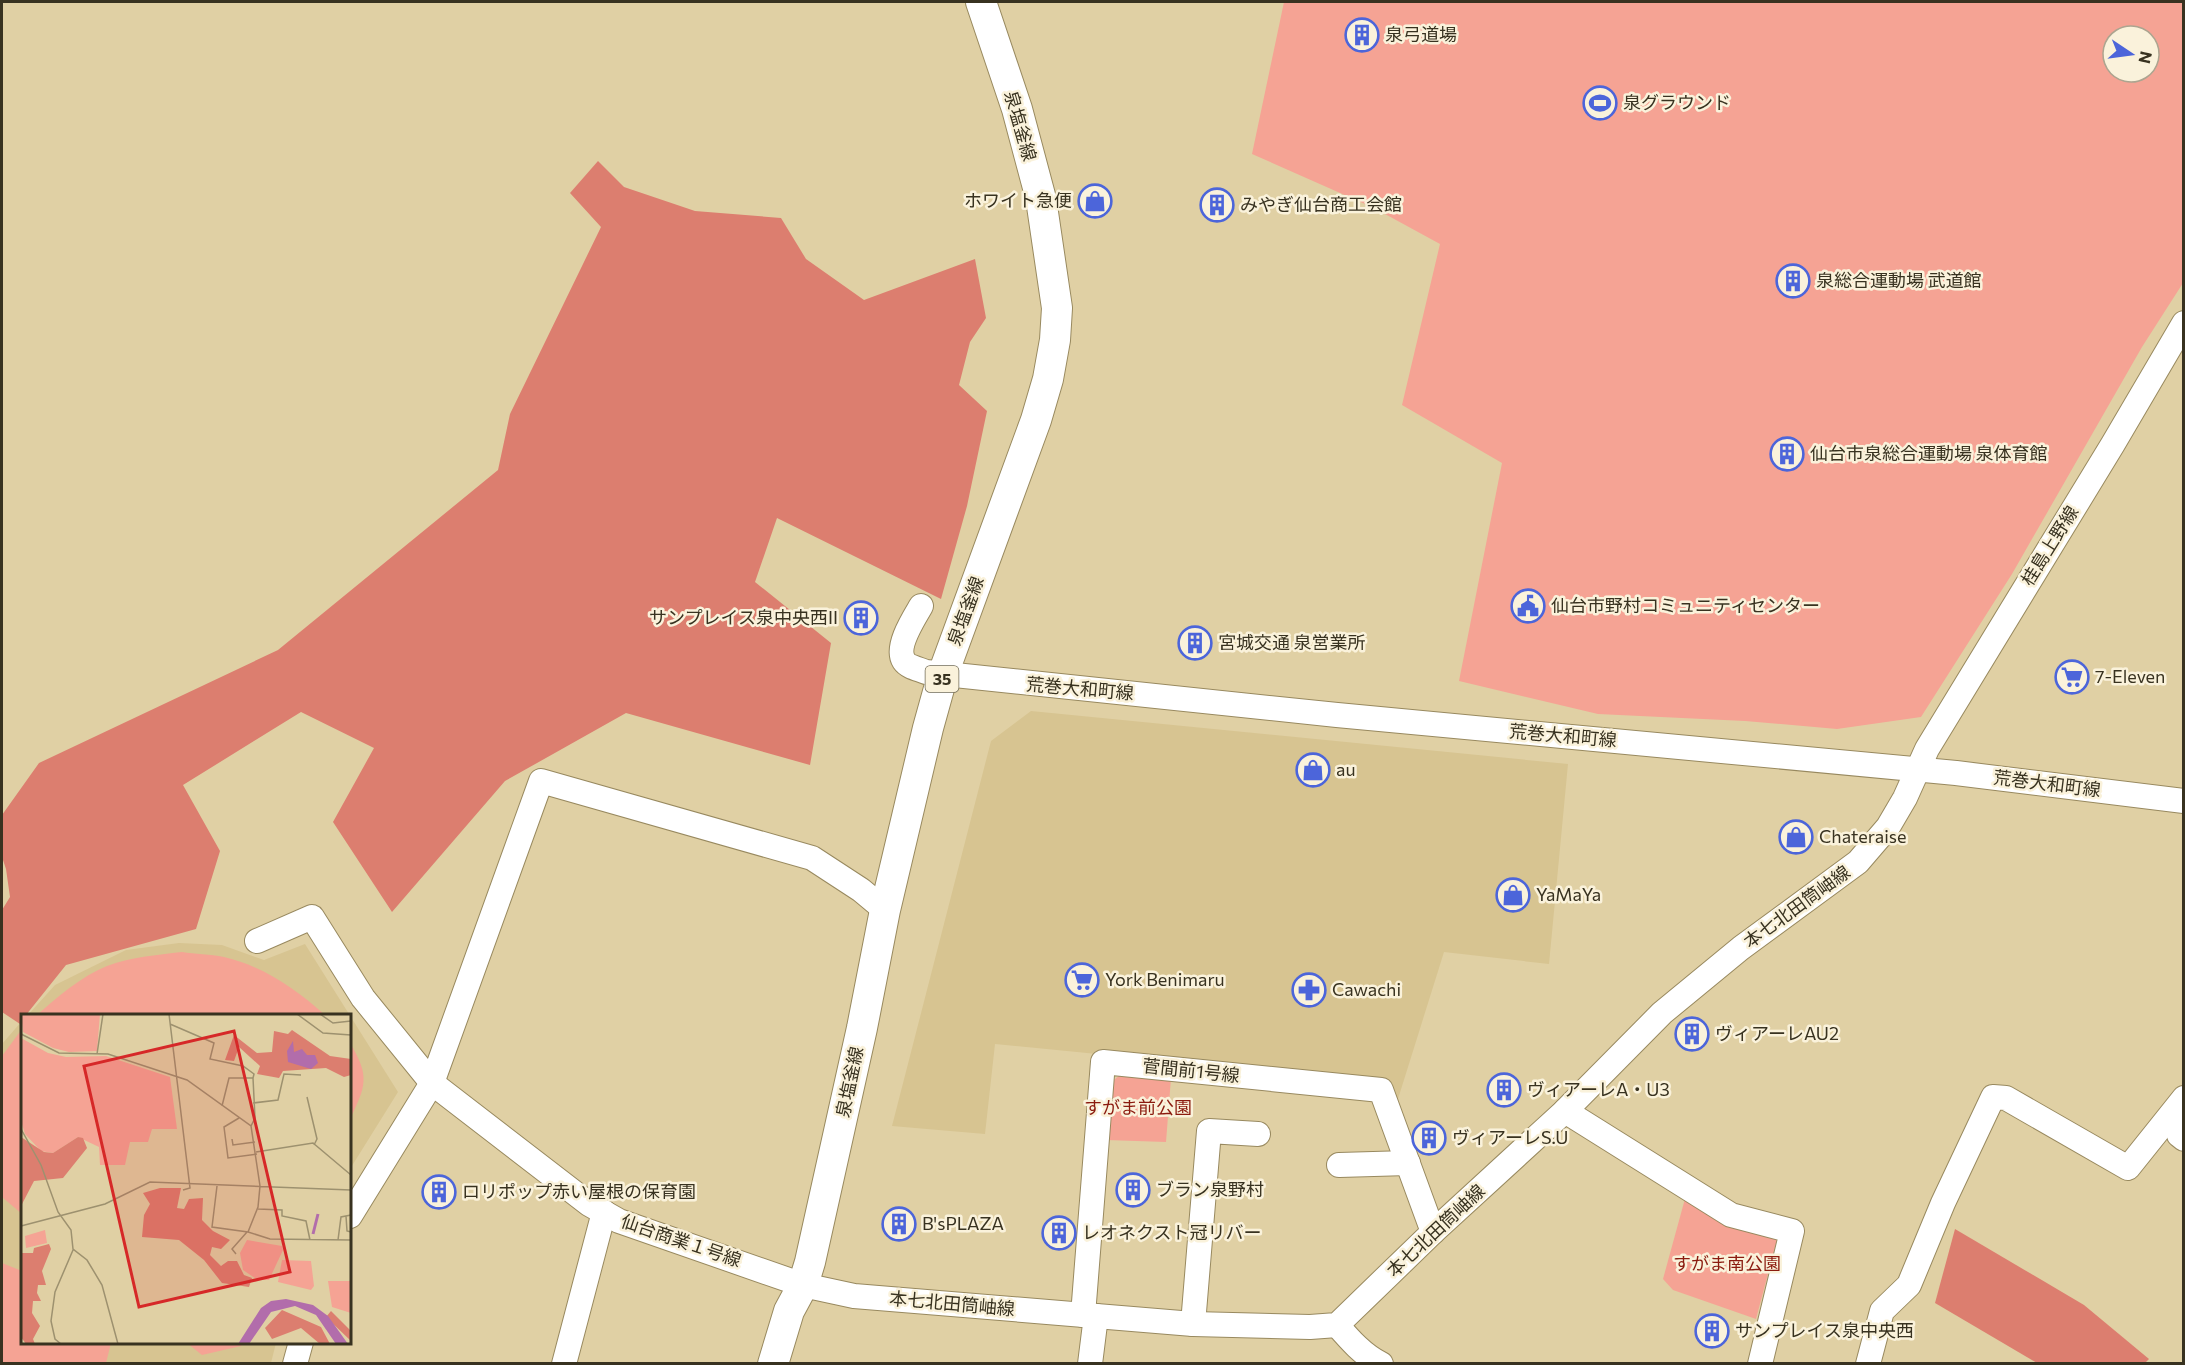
<svg xmlns="http://www.w3.org/2000/svg" width="2185" height="1365" font-family="Commissioner,'Noto Sans JP',sans-serif">
  <style>
    .built { fill: #d7c491 }
    .green { fill: #f5a394; fill-rule: evenodd }
    .forest { fill: #dc7e6f }
    .lines { fill: none; stroke-linecap: round; stroke-linejoin: round }
    .minor-casing { stroke: #98895f; stroke-width: 26 }
    .major-casing { stroke: #98895f; stroke-width: 32 }
    .minor { stroke: #fff; stroke-width: 24 }
    .major { stroke: #fff; stroke-width: 30 }
    .labels { text-anchor: middle; stroke-width: 5; stroke-linejoin: round; paint-order: stroke }
    .shield { fill: #faf2db; stroke: #726c58; stroke-width: 1.5 }
    .shield-label { font-size: 16px; font-weight: bold; fill: #383220 }
    .poi-label { font-size: 18px; fill: #383220; stroke: #faf2db; text-anchor: start }
    .street-label { font-size: 18px; fill: #383220; stroke: #faf2db }
    .park-label { font-size: 18px; fill: #8b1b0f; stroke: #faf2db }
    .inset-river { fill: none; stroke: #b26dab; stroke-width: 3 }
    .inset-road { fill: none; stroke: #9d916f; stroke-width: 1.5 }
    .view { fill: #d62828; fill-opacity: 0.15; stroke: #d62828; stroke-width: 3 }
    .inset-edge { fill: none; stroke: #383220; stroke-width: 3 }
  </style>
  <rect width="100%" height="100%" fill="#e0d0a4"/>
  <g class="built">
    <polygon points="1031,711 1568,764 1549,964 1444,952 1398,1099 1381,1082 995,1044 985,1134 892,1126 991,741"/>
    <polygon points="179,943 222,945 264,960 305,944 398,1092 350,1169 350,1016 27,1016 55,985 126,950"/>
    <polygon points="22,1021 22,1342 276,1343 271,1363 2,1363 2,1044"/>
  </g>
  <g class="green">
    <path d="M1284 2H2183V283L2142 347 2012 574 1921 717 1837 729 1745 721 1598 714 1459 681 1502 463 1402 405 1440 244 1374 208 1252 154ZM2113 36H2149V72H2113Z"/>
    <path d="M182 952C195 954 210 954 224 957 263 966 296 989 325 1015H37C57 997 82 976 107 966 130 957 157 955 182 952Z"/>
    <polygon points="22,1029 22,1214 2,1197 2,1056"/>
    <path d="M350 1043C370 1076 366 1086 350 1119Z"/>
    <polygon points="1120,1075 1171,1078 1166,1142 1106,1140 1108,1085"/>
    <polygon points="1686,1195 1771,1232 1777,1240 1756,1319 1673,1290 1663,1279"/>
    <polygon points="2,1263 22,1271 22,1342 111,1343 106,1363 2,1363"/>
    <polygon points="187,1343 242,1343 241,1346 202,1355"/>
  </g>
  <g class="forest">
    <polygon points="598,161 624,187 695,211 781,218 806,259 864,300 975,259 986,318 970,342 959,385 987,411 967,506 941,599 777,518 755,582 831,643 810,765 626,713 505,781 392,912 333,822 374,748 301,712 183,785 220,851 196,929 66,965 26,1015 22,1016 20,1024 2,1012 2,910 10,897 6,869 2,857 2,815 39,763 278,650 498,470 510,414 601,227 570,193"/>
    <polygon points="1955,1229 2084,1305 2149,1359 2144,1364 2037,1363 1935,1303"/>
  </g>
  <g class="lines">
    <g class="minor-casing">
      <g id="minor">
        <path d="M921 606C914 618 895 647 904 661 908 667 919 669 926 672L1337 715 1956 773 2184 801"/>
        <polyline points="257,941 312,917 363,998 432,1083"/>
        <polyline points="432,1083 541,781 812,858 861,890 885,910"/>
        <polyline points="1565,1111 1731,1215 1792,1231 1760,1364"/>
        <polyline points="2184,1129 2179,1135 2184,1139"/>
        <polyline points="1339,1165 1408,1163"/>
        <polyline points="350,1216 432,1083 589,1204 619,1221 803,1285 854,1296 1193,1324 1310,1327 1337,1325 1433,1232 1565,1111 1662,1013 1741,948 1858,862 1888,827 1905,798 1927,749 2113,444 2184,323"/>
        <polyline points="1083,1315 1103,1062 1381,1090 1433,1232"/>
        <polyline points="1193,1324 1209,1131 1258,1134"/>
        <path d="M1337 1325C1350 1340 1363 1355 1381 1364"/>
        <polyline points="295,1364 301,1342"/>
        <polyline points="564,1364 604,1212"/>
        <polyline points="1090,1364 1096,1316"/>
        <polyline points="1868,1364 1882,1311 1909,1285 1943,1203 1993,1097 2006,1098 2128,1168 2184,1098"/>
      </g>
    </g>
    <g class="major-casing">
      <polyline id="major" points="773,1364 789,1311 803,1285 810,1262 862,1028 885,910 928,728 943,674 1036,420 1048,379 1055,340 1057,308 1041,199 1017,109 981,2"/>
    </g>
    <use href="#minor" class="minor"/>
    <use href="#major" class="major"/>
  </g>
  <defs>
    <g id="building-ring" transform="scale(1.725)"><circle r="9.5" fill="#faf2db" stroke="#4c65da" stroke-width="1.5"/><path d="M-4-6H4V6H1V3H-1V6H-4ZM-2.5-4.3h1.7v1.8h-1.7ZM.8-4.3h1.7v1.8H.8ZM-2.5-1h1.7V.8h-1.7ZM.8-1h1.7V.8H.8Z" fill="#4c65da"/></g>
    <g id="stadium-ring" transform="scale(1.725)"><circle r="9.5" fill="#faf2db" stroke="#4c65da" stroke-width="1.5"/><path d="M0-5a6.5 5 0 1 0 0 10a6.5 5 0 1 0 0-10ZM-3.5-1.8h7v3.6h-7Z" fill="#4c65da"/></g>
    <g id="shop-ring" transform="scale(1.725)"><circle r="9.5" fill="#faf2db" stroke="#4c65da" stroke-width="1.5"/><path d="M-5-2.5h2.3a2.7 3.5 0 0 1 5.4 0H5L5.5 6h-11ZM-1.5-2.5h3a1.5 2.3 0 0 0-3 0Z" fill="#4c65da"/></g>
    <g id="civic-ring" transform="scale(1.725)"><circle r="9.5" fill="#faf2db" stroke="#4c65da" stroke-width="1.5"/><path d="M-.6-6.5H3V-4.5H.6V-3L4-1V1h2V6H-6V1h2V-1L-.6-3ZM-1.2 2.5V6h2.4V2.5Z" fill="#4c65da"/></g>
    <g id="supermarket-ring" transform="scale(1.725)"><circle r="9.5" fill="#faf2db" stroke="#4c65da" stroke-width="1.5"/><path d="M-6-5.5h2.5l.6 2H6L4.5 2H-2.5L-4.4-4H-6ZM-1.5 3.2a1.3 1.3 0 1 0 .1 0ZM3 3.2a1.3 1.3 0 1 0 .1 0Z" fill="#4c65da"/></g>
    <g id="pharmacy-ring" transform="scale(1.725)"><circle r="9.5" fill="#faf2db" stroke="#4c65da" stroke-width="1.5"/><path d="M-2-6h4v4h4v4h-4v4h-4v-4h-4v-4h4Z" fill="#4c65da"/></g>
  </defs>
  <g fill-rule="evenodd">
    <use href="#building-ring" x="1362" y="35"/>
    <use href="#stadium-ring" x="1600" y="103"/>
    <use href="#shop-ring" x="1095" y="201"/>
    <use href="#building-ring" x="1217" y="205"/>
    <use href="#building-ring" x="1793" y="281"/>
    <use href="#building-ring" x="1787" y="454"/>
    <use href="#civic-ring" x="1528" y="606"/>
    <use href="#building-ring" x="861" y="618"/>
    <use href="#building-ring" x="1195" y="643"/>
    <use href="#supermarket-ring" x="2072" y="677"/>
    <use href="#shop-ring" x="1313" y="770"/>
    <use href="#shop-ring" x="1796" y="837"/>
    <use href="#shop-ring" x="1513" y="895"/>
    <use href="#supermarket-ring" x="1082" y="980"/>
    <use href="#pharmacy-ring" x="1309" y="990"/>
    <use href="#building-ring" x="1692" y="1034"/>
    <use href="#building-ring" x="1504" y="1090"/>
    <use href="#building-ring" x="1429" y="1138"/>
    <use href="#building-ring" x="1133" y="1190"/>
    <use href="#building-ring" x="439" y="1192"/>
    <use href="#building-ring" x="899" y="1224"/>
    <use href="#building-ring" x="1059" y="1233"/>
    <use href="#building-ring" x="1712" y="1331"/>
  </g>
  <g class="labels">
    <rect class="shield" x="925.5" y="666" width="33" height="26" rx="4.5"/>
    <g class="shield-label">
      <text x="942" y="685">35</text>
    </g>
    <g class="poi-label">
      <text x="1385" y="41">泉弓道場</text>
      <text x="1623" y="109">泉グラウンド</text>
      <text x="1072" y="207" text-anchor="end">ホワイト急便</text>
      <text x="1240" y="211">みやぎ仙台商工会館</text>
      <text x="1816" y="287">泉総合運動場 武道館</text>
      <text x="1810" y="460">仙台市泉総合運動場 泉体育館</text>
      <text x="1551" y="612">仙台市野村コミュニティセンター</text>
      <text x="838" y="624" text-anchor="end">サンプレイス泉中央西II</text>
      <text x="1218" y="649">宮城交通 泉営業所</text>
      <text x="2095" y="683">7-Eleven</text>
      <text x="1336" y="776">au</text>
      <text x="1819" y="843">Chateraise</text>
      <text x="1536" y="901">YaMaYa</text>
      <text x="1105" y="986">York Benimaru</text>
      <text x="1332" y="996">Cawachi</text>
      <text x="1715" y="1040">ヴィアーレAU2</text>
      <text x="1527" y="1096">ヴィアーレA・U3</text>
      <text x="1452" y="1144">ヴィアーレS.U</text>
      <text x="1156" y="1196">ブラン泉野村</text>
      <text x="462" y="1198">ロリポップ赤い屋根の保育園</text>
      <text x="922" y="1230">B'sPLAZA</text>
      <text x="1082" y="1239">レオネクスト冠リバー</text>
      <text x="1735" y="1337">サンプレイス泉中央西</text>
    </g>
    <g class="street-label">
      <text transform="translate(1020 126) rotate(74)" y="6">泉塩釜線</text>
      <text transform="translate(2050 546) rotate(-58)" y="6">桂島上野線</text>
      <text transform="translate(966 611) rotate(-70)" y="6">泉塩釜線</text>
      <text transform="translate(1080 689) rotate(5)" y="6">荒巻大和町線</text>
      <text transform="translate(1563 736) rotate(5)" y="6">荒巻大和町線</text>
      <text transform="translate(2047 784) rotate(7)" y="6">荒巻大和町線</text>
      <text transform="translate(1797 907) rotate(-36)" y="6">本七北田筒岫線</text>
      <text transform="translate(1191 1071) rotate(6)" y="6">菅間前1号線</text>
      <text transform="translate(850 1082) rotate(-78)" y="6">泉塩釜線</text>
      <text transform="translate(1436 1231) rotate(-43)" y="6">本七北田筒岫線</text>
      <text transform="translate(681 1241) rotate(19)" y="6">仙台商業１号線</text>
      <text transform="translate(952 1304) rotate(5)" y="6">本七北田筒岫線</text>
    </g>
    <g class="park-label">
      <text x="1138" y="1114">すがま前公園</text>
      <text x="1727" y="1270">すがま南公園</text>
    </g>
  </g>
  <g transform="translate(21 1014)">
    <rect width="330" height="330" fill="#e0d0a4"/>
    <path d="M0 0H79L76 37 48 38 32 34 2 18ZM0 24 27 39 45 43 85 42 149 63 156 115H131L127 128H109L104 151H79L78 133 57 123 32 139 20 137 4 120 0 107ZM24 216 26 229 5 234 4 222ZM226 226 261 232 262 236 248 266H237L222 256 219 239ZM261 246 290 247 293 272 290 276 257 268ZM307 267H330V299L311 293Z" fill="#f5a394"/>
    <path d="M271 16 309 42 330 45V61L323 63 305 54 262 57 258 64 236 60 239 52 218 33 213 47 204 46 213 21 236 39 251 38 253 17 267 20ZM0 123 23 138 32 139 57 123 62 124 66 134 42 164 13 167 0 192ZM139 174H160L156 194 163 195 168 185 182 184 181 206 192 217 209 226 200 235 191 233 189 241 200 252 207 247H216L223 261 231 264 228 273 201 269 183 246 158 226 121 223 123 201 129 190 122 179ZM28 230 30 235 21 257 25 271H17L16 279 20 287H12L11 299 19 312 12 325 14 330H5L0 323V239H12L13 234ZM261 296 300 313 309 330H299L280 314 251 325 244 314ZM310 297 330 317V327L305 303Z" fill="#dc7e6f"/>
    <path d="M272 27 273 38 281 35 286 41H294L297 49 290 55 267 48 266 37ZM265 285 292 291 307 302 327 330H315L295 301 274 292 250 298 228 330H217L240 294 250 287Z" fill="#b26dab"/>
    <path class="inset-river" d="M292 220 297 200"/>
    <path class="inset-road" d="M148 0 169 174 162 176M276 0 302 19 330 21M299 0 312 9 330 7M149 10 193 29 189 45 222 52 233 60 232 64M0 20 38 39 87 40 166 66 230 112 239 172 237 193 227 218 249 225 330 226M76 40 82 0M286 83 296 125 293 131M232 89 257 86 263 60 280 61M201 92 208 64H232L234 104 230 112M218 104 203 113 207 144 236 140M0 115 20 151 37 198 50 216 52 235 66 246 81 271 97 330M211 125 212 131 234 128M235 138 292 129 330 161M196 172 191 213 227 218M237 195 261 196V202L285 207 289 226M325 202 326 217 330 218M0 212 84 190 129 168 330 176M317 226 320 203 330 201M215 240 211 235 226 218M40 330 34 325 30 307 34 278 52 236"/>
    <path class="view" d="M213 17 269 258 118 293 63 52Z"/>
    <rect width="330" height="330" class="inset-edge"/>
  </g>
  <rect width="2185" height="1365" fill="none" stroke="#383220" stroke-width="6"/>
  <g transform="translate(2131 54) rotate(103)"><circle r="28" fill="#faf2db" stroke="#aca590" stroke-width="1.5"/>
  <path d="M0-4.5L10 22L0 15L-10 22Z" fill="#4c65da"/>
  <text y="-9" font-size="16" font-weight="bold" text-anchor="middle" fill="#383220">N</text>
  </g>
</svg>
